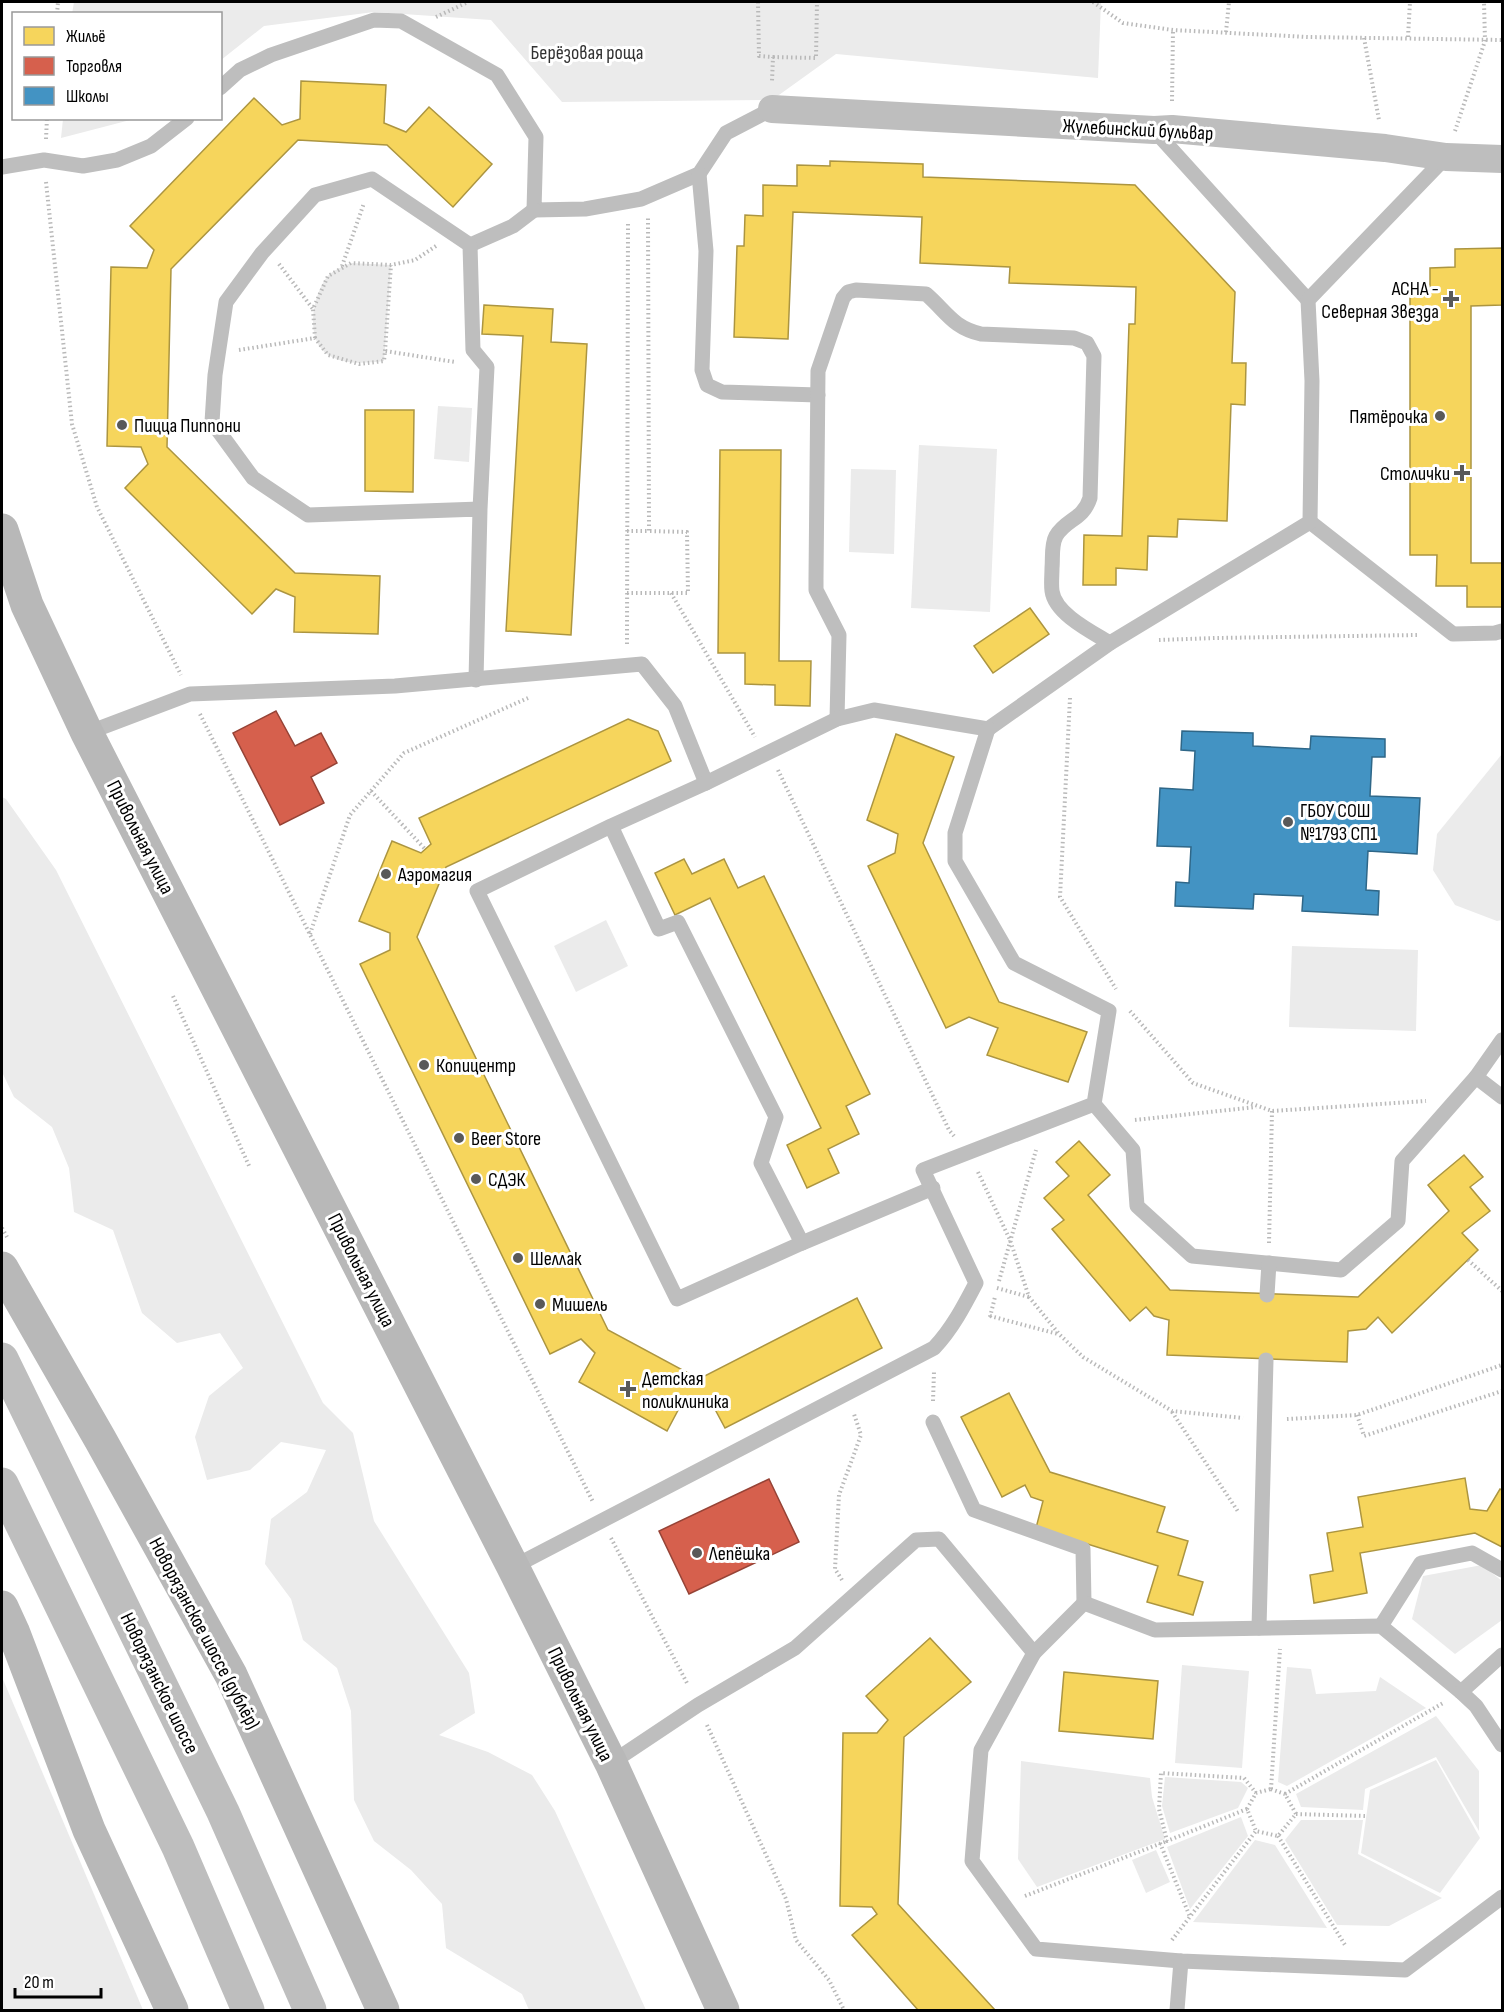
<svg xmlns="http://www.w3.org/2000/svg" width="1504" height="2012" font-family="'Sofia Sans Condensed',sans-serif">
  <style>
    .green { fill: #ebebeb }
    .homes { fill: #f6d55c; stroke: #ac9540; stroke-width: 1.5 }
    .shops { fill: #d6604d; stroke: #964336; stroke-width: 1.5 }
    .schools { fill: #4393c3; stroke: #2f6788; stroke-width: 1.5 }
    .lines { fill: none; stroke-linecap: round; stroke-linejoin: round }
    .path { stroke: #b9b9b9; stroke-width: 4; stroke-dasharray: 1.5 3; stroke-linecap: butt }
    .service { stroke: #bebebe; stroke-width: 15 }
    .minor { stroke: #bebebe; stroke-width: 28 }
    .secondary { stroke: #b8b8b8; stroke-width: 33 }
    .trunk { stroke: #bebebe; stroke-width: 33 }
    .poi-dot { fill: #595959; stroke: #fff; stroke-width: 2 }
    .labels { text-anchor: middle; stroke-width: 6; stroke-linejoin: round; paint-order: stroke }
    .park-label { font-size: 20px; fill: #323232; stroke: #fff }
    .street-label { font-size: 20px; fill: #000; stroke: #fff }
    .poi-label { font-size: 20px; fill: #000; stroke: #fff; text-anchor: start }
  </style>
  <rect width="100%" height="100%" fill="#fff"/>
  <g class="green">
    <polygon points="74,2 1101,2 1098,78 836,54 772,100 562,102 491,20 374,12 264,26 221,60 220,14 72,14"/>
    <polygon points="63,119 63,118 134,119 61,138"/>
    <path d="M351 263 391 265 384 361C366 363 346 365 330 356 304 342 312 296 327 277 333 270 344 266 351 263Z"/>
    <polygon points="438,406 472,408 469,462 434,459"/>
    <polygon points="919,445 997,449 990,612 911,608"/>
    <polygon points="851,469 896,470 894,554 849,552"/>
    <polygon points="1502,754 1502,920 1497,921 1455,905 1433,870 1437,834"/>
    <polygon points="2,797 6,799 56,870 323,1403 353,1433 374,1521 469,1673 475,1713 439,1735 488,1752 532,1775 555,1811 646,2010 529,2010 522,1994 446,1948 442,1904 411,1870 374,1841 354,1800 351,1711 337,1668 303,1640 291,1599 265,1564 271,1519 307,1492 326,1450 281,1442 250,1470 207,1480 195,1437 209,1396 243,1368 220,1333 177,1343 142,1313 113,1230 74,1212 69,1168 52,1127 14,1097 2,1072"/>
    <polygon points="606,920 628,966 576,992 554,946"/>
    <polygon points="1292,946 1418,950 1416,1031 1289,1027"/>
    <polygon points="1482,1565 1502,1581 1502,1620 1455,1654 1412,1619 1423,1576"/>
    <polygon points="1182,1665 1249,1671 1242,1768 1175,1763"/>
    <polygon points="1287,1667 1311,1669 1316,1694 1376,1691 1380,1677 1426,1708 1287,1786 1278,1782"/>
    <polygon points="2,1677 143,2010 2,2010"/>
    <polygon points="1436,1716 1479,1771 1479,1831 1436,1757 1365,1789 1363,1810 1301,1807 1296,1794"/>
    <polygon points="1436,1760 1480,1838 1440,1893 1361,1853 1370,1790"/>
    <polygon points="1021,1761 1150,1778 1152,1797 1165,1839 1037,1887 1018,1859"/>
    <polygon points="1165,1777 1241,1782 1248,1788 1238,1808 1170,1833 1162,1806"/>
    <polygon points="1241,1817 1248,1836 1190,1909 1167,1847"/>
    <polygon points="1301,1820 1363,1820 1358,1854 1442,1898 1389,1926 1337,1925 1285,1840"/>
    <polygon points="1255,1840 1275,1845 1327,1928 1193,1922"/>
    <polygon points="1156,1850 1170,1882 1146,1893 1132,1860"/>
  </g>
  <g class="homes">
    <polygon points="301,81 386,85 384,123 406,132 429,107 492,164 453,207 387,145 298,140 171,269 167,447 295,573 380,576 378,634 294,632 295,597 276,589 252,614 125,488 148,464 141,447 107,446 111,267 147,268 154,250 130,226 254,98 282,125 300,119"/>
    <polygon points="830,161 923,164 923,177 1135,185 1235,292 1232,363 1246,363 1245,405 1231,404 1227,521 1178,519 1177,537 1148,536 1147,570 1116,568 1116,585 1083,585 1084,535 1122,536 1129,324 1135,324 1136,287 1009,283 1010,267 920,263 922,217 793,212 788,339 734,337 737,246 744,246 745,215 763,216 763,185 797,186 797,165 830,166"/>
    <polygon points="1502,248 1502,305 1471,306 1471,563 1502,563 1502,607 1467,607 1467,586 1436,586 1437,555 1410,555 1410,294 1430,293 1430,268 1455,267 1455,249"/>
    <polygon points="484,305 553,309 551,342 587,344 571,635 506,631 523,336 482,334"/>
    <polygon points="365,410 414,410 413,492 365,491"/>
    <polygon points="720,450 781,450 779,661 811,661 810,706 775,705 775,685 745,684 745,653 718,653"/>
    <polygon points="1030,608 1049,634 993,673 974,646"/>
    <polygon points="628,719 658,731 671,761 446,867 417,937 608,1330 699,1379 857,1298 882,1348 725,1428 710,1400 683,1401 667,1431 579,1382 595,1353 581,1339 550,1354 360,964 390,950 390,933 359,921 392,841 421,853 431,844 419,818"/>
    <polygon points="896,734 954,757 923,843 999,1002 1087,1032 1068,1082 987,1055 998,1028 969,1017 946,1028 868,866 895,853 898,834 867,820"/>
    <polygon points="684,859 692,874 724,859 738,888 764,876 870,1094 846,1106 859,1134 828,1149 839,1173 807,1188 787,1145 821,1128 710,898 675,915 655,873"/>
    <polygon points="1079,1141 1110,1175 1088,1195 1170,1290 1358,1297 1449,1211 1428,1185 1464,1155 1483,1177 1470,1187 1490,1211 1462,1233 1478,1250 1392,1333 1378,1317 1366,1329 1348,1331 1347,1362 1167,1355 1169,1320 1154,1316 1146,1307 1130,1321 1052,1229 1064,1220 1044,1198 1069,1176 1056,1162"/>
    <polygon points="1009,1393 1050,1472 1165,1507 1157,1532 1188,1541 1178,1575 1203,1582 1193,1615 1147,1602 1158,1566 1036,1528 1043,1501 1031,1497 1025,1485 1002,1497 961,1417"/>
    <polygon points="1465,1478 1470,1509 1487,1511 1500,1489 1502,1490 1502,1547 1475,1533 1360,1553 1367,1593 1314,1603 1310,1575 1333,1571 1327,1533 1363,1527 1358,1497"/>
    <polygon points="930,1638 971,1682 904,1737 898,1904 995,2010 918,2010 852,1935 877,1914 872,1907 840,1906 843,1733 877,1733 888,1720 866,1696"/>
    <polygon points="1064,1672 1158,1681 1153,1739 1059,1731"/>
  </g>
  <g class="shops">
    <polygon points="276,711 295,746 321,733 337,763 311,777 324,803 280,825 233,733"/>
    <polygon points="769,1479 799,1542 689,1594 659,1531"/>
  </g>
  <polygon class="schools" points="1182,731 1253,733 1253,746 1310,749 1311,736 1385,739 1385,757 1372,757 1370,796 1420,798 1417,854 1368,851 1366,890 1379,891 1378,915 1302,911 1303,896 1254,894 1253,909 1175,906 1176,882 1189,883 1191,847 1157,846 1160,788 1193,790 1195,751 1181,750"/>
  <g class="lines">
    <g class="path">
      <polyline points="758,2 759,56 773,57 772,81"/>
      <polyline points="1093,2 1123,23 1173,30 1308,37 1502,40"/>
      <polyline points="57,14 58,2"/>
      <polyline points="436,17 468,2"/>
      <polyline points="1226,32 1229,2"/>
      <polyline points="1408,37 1410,2"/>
      <polyline points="1364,38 1379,120"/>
      <polyline points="773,57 816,58 817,2"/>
      <polyline points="1172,101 1173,30"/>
      <polyline points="1455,131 1485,41 1484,2"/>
      <polyline points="46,139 47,118"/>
      <polyline points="46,182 72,424 97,507 181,675"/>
      <polyline points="279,264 313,309"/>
      <polyline points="342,266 364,203"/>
      <polyline points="315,338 313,309 328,276 351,263 391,265 415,260 436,246"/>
      <polyline points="239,350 315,338 328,355 359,364 384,361 385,351 455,362"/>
      <polyline points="385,351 391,265"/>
      <polyline points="627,531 649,531 648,217"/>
      <polyline points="627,593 688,593 687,532 649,531"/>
      <polyline points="671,593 755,737"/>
      <polyline points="1159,640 1215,638 1418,635"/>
      <polyline points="627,644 628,223"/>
      <polyline points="1070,698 1060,897 1116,989"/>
      <polyline points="200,714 593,1502"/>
      <polyline points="778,770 949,1130 954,1136"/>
      <polyline points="371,791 425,849"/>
      <polyline points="310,934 350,815 404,753 528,698"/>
      <polyline points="173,996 250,1168"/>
      <polyline points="1130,1011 1193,1083 1272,1111 1426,1101"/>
      <polyline points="1135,1120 1256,1107"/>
      <polyline points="978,1172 1010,1240 1029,1297 1060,1335 1083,1357 1172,1411 1243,1418"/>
      <polyline points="2,1228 7,1237"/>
      <polyline points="1269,1243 1272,1111"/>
      <polyline points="1468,1260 1502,1291"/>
      <polyline points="999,1281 1036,1150"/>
      <polyline points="997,1288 1029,1297"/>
      <polyline points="990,1316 1058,1334"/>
      <polyline points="990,1317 995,1297"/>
      <polyline points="933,1401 934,1372"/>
      <polyline points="1172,1412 1239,1513"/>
      <polyline points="1357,1415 1364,1436 1502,1391"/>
      <polyline points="1287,1419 1357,1415 1502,1365"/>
      <polyline points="611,1538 688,1685"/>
      <polyline points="842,1580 835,1569 839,1495 861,1435 854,1414"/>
      <polyline points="707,1725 786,1899 796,1940 829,1980 844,2010"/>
      <polyline points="1271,1789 1280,1649"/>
      <polygon points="1271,1789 1285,1794 1296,1814 1278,1836 1256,1831 1247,1809 1256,1793"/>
      <polyline points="1285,1794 1443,1703"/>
      <polyline points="1247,1809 1167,1841 1159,1809 1161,1773 1244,1778 1256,1793"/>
      <polyline points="1296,1814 1366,1816"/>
      <polyline points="1278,1836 1345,1945"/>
      <polyline points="1160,1843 1190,1917"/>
      <polyline points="1025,1896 1167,1841"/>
      <polyline points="1172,1940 1256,1831"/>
    </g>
    <g class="service">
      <polyline points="220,88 240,70 271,55 374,20 401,21 497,75 536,137 534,210 585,209 641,199 699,174 726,133 772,109"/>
      <polyline points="1154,130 1308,300"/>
      <polyline points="2,167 44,160 83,166 117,160 151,146 187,118"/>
      <polyline points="699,174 706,251 702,370 707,385 722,392 818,395"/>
      <polyline points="470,245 513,226 534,210"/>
      <polyline points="1310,522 1453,634 1495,633 1502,631"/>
      <polyline points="476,680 480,509 487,367 473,350 470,245 372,179 315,195 262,253 226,302 215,375 212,422 253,478 308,515 480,509"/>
      <path d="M837 719 839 635 816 590V579L818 371 843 298 848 292 856 290 926 294C947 312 952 327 981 334L1074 338 1087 343 1094 356 1090 498C1083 520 1066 519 1056 536 1051 545 1053 558 1052 568 1052 575 1051 584 1052 591 1055 614 1092 632 1110 643"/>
      <polyline points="87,733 190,694 395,686 642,664 675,706 706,783 837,719 874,710 988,729 1110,643 1310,522 1312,381 1308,300 1446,157"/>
      <polyline points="611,826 659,929 678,922 776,1117 761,1163 802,1243 677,1299 477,891 611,826 706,783"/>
      <polyline points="1502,1040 1476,1077 1502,1097"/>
      <polyline points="1094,1104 1133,1150 1137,1206 1192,1256 1341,1270 1398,1221 1402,1161 1476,1077"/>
      <polyline points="802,1243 933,1188"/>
      <polyline points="1267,1295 1269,1263"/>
      <polyline points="933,1422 974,1510 1083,1549 1084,1603"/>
      <path d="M513 1567 934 1348C952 1329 964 1306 976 1283L923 1170 1094 1104 1109 1011 1014 963 955 861V833L988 729"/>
      <polyline points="1381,1626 1421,1563 1472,1553 1502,1570"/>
      <polyline points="1259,1628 1266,1360"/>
      <polyline points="1034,1653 1084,1603 1155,1630 1381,1626 1461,1692"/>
      <polyline points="1502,1655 1461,1692 1476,1706 1502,1745"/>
      <polyline points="611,1763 698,1705 795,1648 916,1540 939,1539 1034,1653 981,1750 972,1861 1036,1949 1181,1961 1405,1970 1502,1897"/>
      <polyline points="1177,2010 1181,1961"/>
    </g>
    <polyline class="minor" points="772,109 1154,130 1172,129 1385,148 1446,157 1502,159"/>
    <g class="secondary">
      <polyline points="2,530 27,605 87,733 513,1567 611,1763 723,2010"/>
      <polyline points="2,1268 100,1439 231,1675 383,2010"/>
      <polyline points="2,1607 13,1631 89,1830 172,2010"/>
    </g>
    <g class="trunk">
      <polyline points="2,1359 223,1812 310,2010"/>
      <polyline points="2,1484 178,1847 248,2010"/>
    </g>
  </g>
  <g class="poi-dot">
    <path d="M1448 290h6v6h6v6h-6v6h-6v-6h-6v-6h6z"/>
    <circle cx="1440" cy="416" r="6"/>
    <circle cx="122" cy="425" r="6"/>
    <path d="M1459 464h6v6h6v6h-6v6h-6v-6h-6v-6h6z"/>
    <circle cx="1288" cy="822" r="6"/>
    <circle cx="386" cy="874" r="6"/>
    <circle cx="424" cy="1065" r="6"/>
    <circle cx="459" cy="1138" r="6"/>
    <circle cx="476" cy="1179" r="6"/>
    <circle cx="518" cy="1258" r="6"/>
    <circle cx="540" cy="1304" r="6"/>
    <path d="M625 1380h6v6h6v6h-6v6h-6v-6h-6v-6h6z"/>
    <circle cx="697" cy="1553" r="6"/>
  </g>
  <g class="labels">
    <g class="park-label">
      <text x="587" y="59">Берёзовая роща</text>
    </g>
    <g class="street-label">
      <text transform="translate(1138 129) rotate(3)" y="7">Жулебинский бульвар</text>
      <text transform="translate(141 837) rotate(63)" y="7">Привольная улица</text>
      <text transform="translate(362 1270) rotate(63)" y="7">Привольная улица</text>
      <text transform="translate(205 1633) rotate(62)" y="7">Новорязанское шоссе (дублёр)</text>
      <text transform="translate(160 1683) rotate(64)" y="7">Новорязанское шоссе</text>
      <text transform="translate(581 1704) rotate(64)" y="7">Привольная улица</text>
    </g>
    <g class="poi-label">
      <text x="1439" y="295" text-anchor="end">АСНА -<tspan x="1439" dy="23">Северная Звезда</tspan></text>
      <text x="1428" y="423" text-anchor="end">Пятёрочка</text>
      <text x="134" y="432">Пицца Пиппони</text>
      <text x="1450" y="480" text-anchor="end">Столички</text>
      <text x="1300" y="817">ГБОУ СОШ<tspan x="1300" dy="23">№1793 СП1</tspan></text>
      <text x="398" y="881">Аэромагия</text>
      <text x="436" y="1072">Копицентр</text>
      <text x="471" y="1145">Beer Store</text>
      <text x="488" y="1186">СДЭК</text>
      <text x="530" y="1265">Шеллак</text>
      <text x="552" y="1311">Мишель</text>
      <text x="642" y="1385">Детская<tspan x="642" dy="23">поликлиника</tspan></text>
      <text x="709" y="1560">Лепёшка</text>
    </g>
  </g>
  <rect width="1504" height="2012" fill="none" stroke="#000000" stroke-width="6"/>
  <rect x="12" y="12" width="210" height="108" fill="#ffffff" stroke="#999999" stroke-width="1.5"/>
  <rect x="24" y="27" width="30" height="18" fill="#f6d55c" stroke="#999999" stroke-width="1.5"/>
  <text x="66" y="42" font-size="18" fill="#000000">Жильё</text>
  <rect x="24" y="57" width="30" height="18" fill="#d6604d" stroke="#999999" stroke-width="1.5"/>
  <text x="66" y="72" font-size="18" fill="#000000">Торговля</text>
  <rect x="24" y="87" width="30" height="18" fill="#4393c3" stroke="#999999" stroke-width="1.5"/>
  <text x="66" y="102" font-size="18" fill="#000000">Школы</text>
  <path d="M15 1988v9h86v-9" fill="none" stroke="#000000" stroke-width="3"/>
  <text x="24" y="1988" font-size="18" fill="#000000" stroke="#ffffff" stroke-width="4.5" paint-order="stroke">20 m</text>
</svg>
